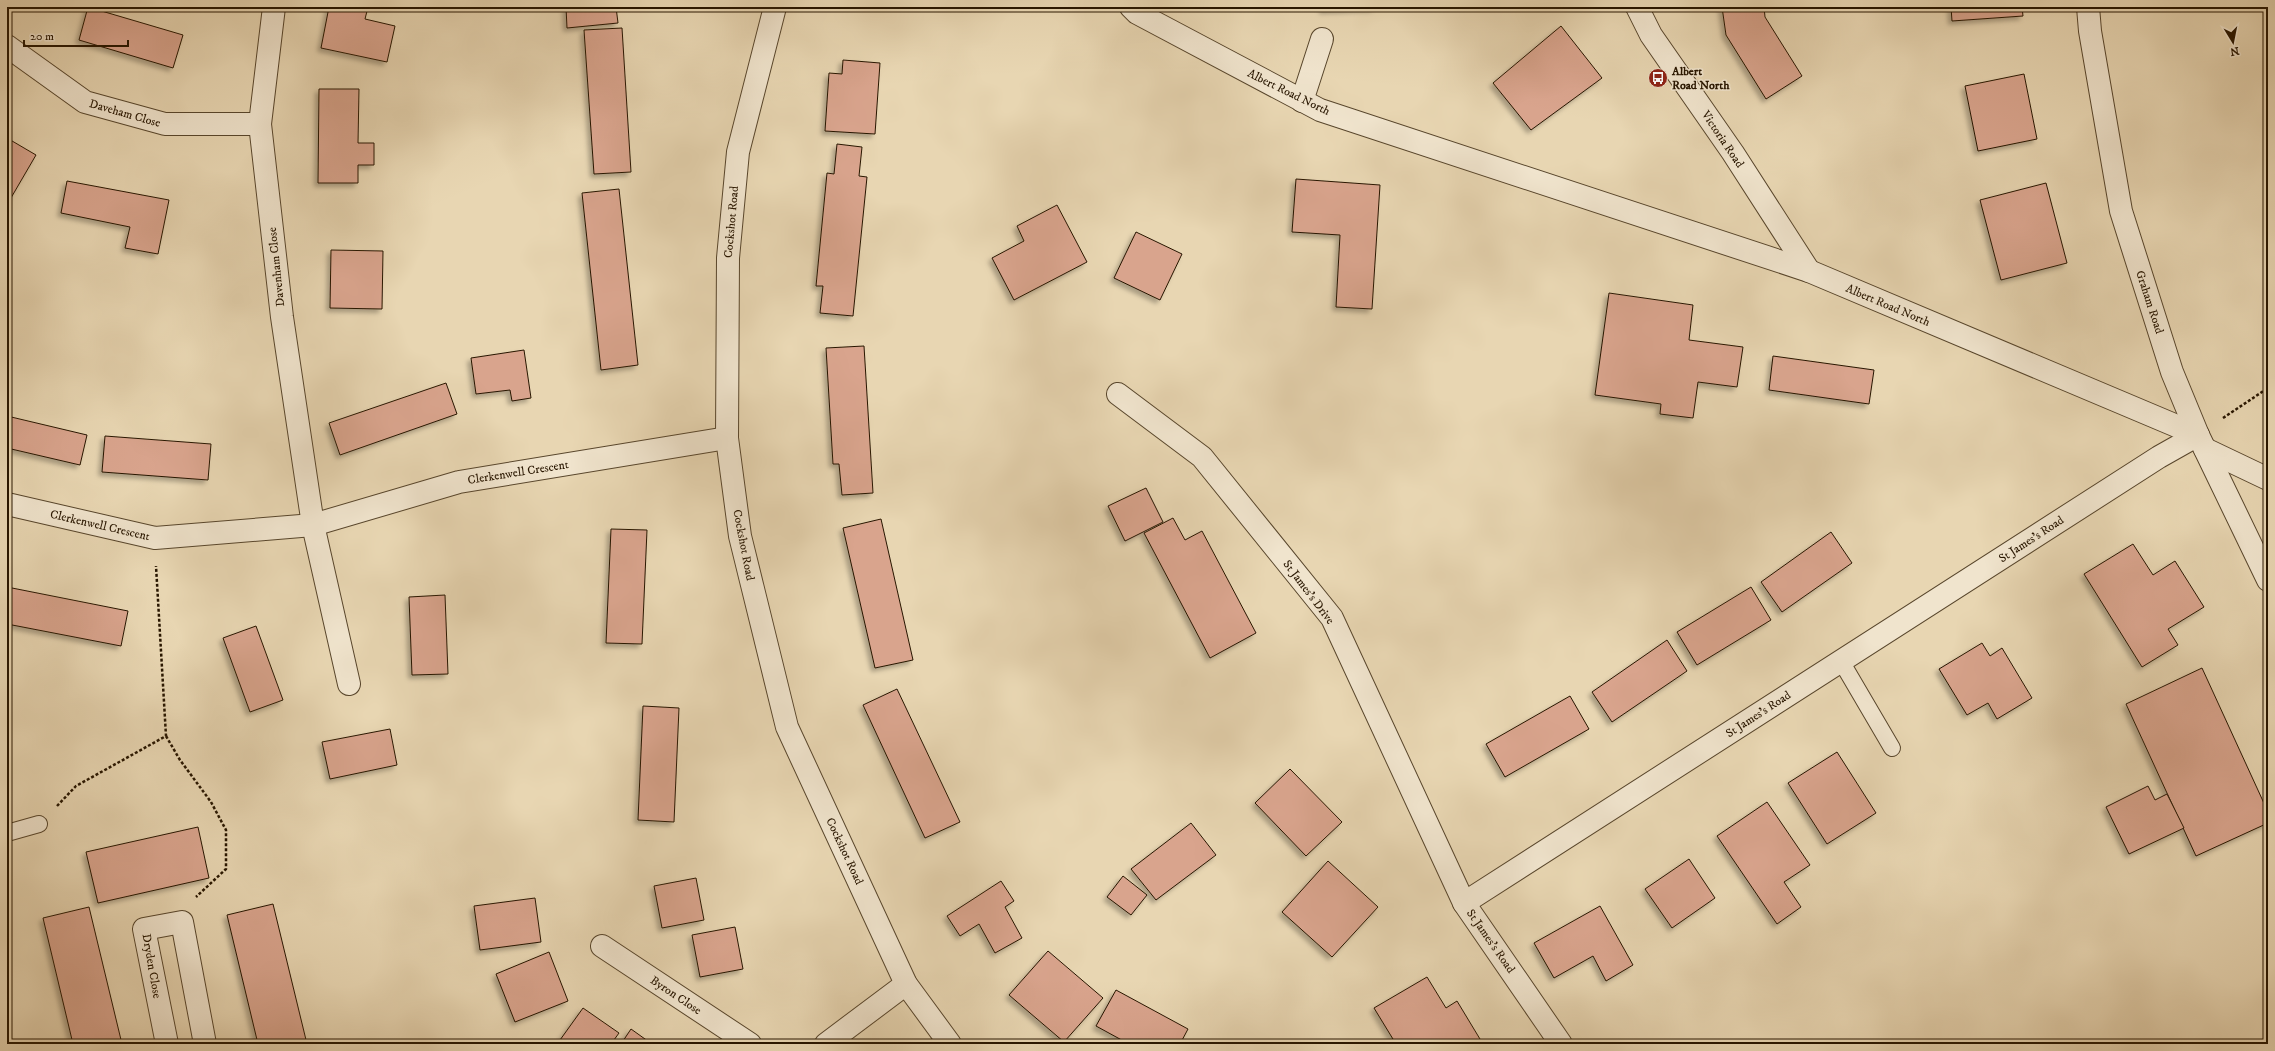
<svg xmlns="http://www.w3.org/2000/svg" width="2275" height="1051" font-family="'IM FELL DW Pica',serif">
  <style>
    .building { fill: #d9a48d; stroke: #281600; filter: url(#shadow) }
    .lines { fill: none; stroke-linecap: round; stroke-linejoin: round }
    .service-casing { stroke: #58462c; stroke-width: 18 }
    .pedestrian-casing { stroke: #58462c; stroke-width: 24 }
    .minor-casing { stroke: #58462c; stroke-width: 24 }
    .tertiary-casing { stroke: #58462c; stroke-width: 24 }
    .path { stroke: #281600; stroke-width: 2.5; stroke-dasharray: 3 2; stroke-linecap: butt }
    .service { stroke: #f0e4cd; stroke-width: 16 }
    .pedestrian { stroke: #f0e4cd; stroke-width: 22 }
    .minor { stroke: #f0e4cd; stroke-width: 22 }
    .tertiary { stroke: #f0e4cd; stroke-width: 22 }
    .labels { text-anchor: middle; stroke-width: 3; stroke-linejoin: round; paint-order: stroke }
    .poi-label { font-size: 12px; font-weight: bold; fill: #281600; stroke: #f0e4cd; text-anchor: start }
    .street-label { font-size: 12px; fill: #281600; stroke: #f0e4cd }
  </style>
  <defs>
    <filter id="shadow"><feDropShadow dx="-3.5" dy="3.5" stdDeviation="2" flood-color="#0004"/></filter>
  </defs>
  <rect width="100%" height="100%" fill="#e8d6b2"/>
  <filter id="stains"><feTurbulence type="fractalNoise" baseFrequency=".005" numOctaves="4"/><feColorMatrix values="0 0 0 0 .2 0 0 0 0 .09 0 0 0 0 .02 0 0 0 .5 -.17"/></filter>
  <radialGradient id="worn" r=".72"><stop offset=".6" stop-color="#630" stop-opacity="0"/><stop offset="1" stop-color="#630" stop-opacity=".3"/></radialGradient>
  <g class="building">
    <polygon points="88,7 183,35 173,68 79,40"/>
    <polygon points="329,7 368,7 365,19 395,26 387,62 321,48"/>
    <polygon points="566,7 616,7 618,23 567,28"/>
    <polygon points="1323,7 1375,7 1375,8 1323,10"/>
    <polygon points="1722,7 1764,7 1765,17 1802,76 1766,99 1726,35"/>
    <polygon points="1951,7 2022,7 2023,16 1952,21"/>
    <polygon points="1561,26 1602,78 1531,130 1493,83"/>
    <polygon points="622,28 631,172 594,174 584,30"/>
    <polygon points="843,60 880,63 875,134 825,131 829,73 842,74"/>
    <polygon points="2024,74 2037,139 1978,151 1965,86"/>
    <polygon points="319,89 359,89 358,143 374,143 374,165 358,165 358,183 318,183"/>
    <polygon points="7,138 36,155 8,203 7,202"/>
    <polygon points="837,144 862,147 859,176 867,177 853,316 820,313 823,286 816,286 827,173 834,174"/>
    <polygon points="1296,179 1380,185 1372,309 1336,307 1340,235 1292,232"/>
    <polygon points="67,181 169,200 158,254 125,248 130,227 61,213"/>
    <polygon points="2046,183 2067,263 2001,280 1980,200"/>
    <polygon points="619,189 638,365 601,370 582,193"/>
    <polygon points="1057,205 1087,262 1014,300 992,258 1024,241 1017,226"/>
    <polygon points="1136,232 1182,254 1160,300 1114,278"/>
    <polygon points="331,250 383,251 382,309 330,308"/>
    <polygon points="1609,293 1693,305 1689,340 1743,347 1737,387 1698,382 1693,418 1660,414 1661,404 1595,395"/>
    <polygon points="864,346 873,493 842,495 839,464 833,464 826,348"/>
    <polygon points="524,350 531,398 512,401 510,390 476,394 471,358"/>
    <polygon points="1773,356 1874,370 1869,404 1769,390"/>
    <polygon points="446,383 457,414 340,455 329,423"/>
    <polygon points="7,416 87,435 80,465 7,448"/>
    <polygon points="105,436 211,444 208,480 102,472"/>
    <polygon points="1146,488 1163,522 1125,541 1108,506"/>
    <polygon points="1173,518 1185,540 1202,531 1256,633 1210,658 1144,533"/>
    <polygon points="881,519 913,660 875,668 843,528"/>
    <polygon points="611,529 647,530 642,644 606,643"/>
    <polygon points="1831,532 1852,563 1782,612 1761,582"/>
    <polygon points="2133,544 2153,575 2175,561 2204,607 2168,629 2178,645 2142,667 2084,574"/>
    <polygon points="7,587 128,611 121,646 7,624"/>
    <polygon points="1751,587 1771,620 1697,665 1677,632"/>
    <polygon points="445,595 448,674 412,675 409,597"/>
    <polygon points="256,626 283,700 250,712 223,638"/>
    <polygon points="1667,640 1687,671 1612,722 1592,692"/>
    <polygon points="1982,643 1990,656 2002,648 2032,698 1997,719 1988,703 1967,715 1939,669"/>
    <polygon points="2202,668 2268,812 2268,823 2196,856 2126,704"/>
    <polygon points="897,689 960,822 925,838 863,705"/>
    <polygon points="1570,696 1589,729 1505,777 1486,744"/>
    <polygon points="643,706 679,708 674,822 638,820"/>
    <polygon points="390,729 397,765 330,779 322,742"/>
    <polygon points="1837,752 1876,813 1827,844 1788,783"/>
    <polygon points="1290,769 1342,822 1306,856 1255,803"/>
    <polygon points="2148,786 2155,800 2167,794 2184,828 2129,854 2106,807"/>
    <polygon points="1767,802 1810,865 1784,882 1801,907 1777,924 1717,836"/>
    <polygon points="1191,823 1216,855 1156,900 1131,869"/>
    <polygon points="198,827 209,878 98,903 86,852"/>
    <polygon points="1689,859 1715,898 1672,928 1645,889"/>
    <polygon points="1328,861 1378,907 1332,957 1282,912"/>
    <polygon points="1123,876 1147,895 1131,915 1107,897"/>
    <polygon points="696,878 704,920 662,928 654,886"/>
    <polygon points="1001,881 1014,901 1005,907 1022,938 995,953 979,924 960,936 947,916"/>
    <polygon points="535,898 541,942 480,950 474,906"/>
    <polygon points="273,904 307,1044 258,1044 227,915"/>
    <polygon points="1600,906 1633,965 1606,981 1593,956 1554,978 1534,943"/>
    <polygon points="89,907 122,1044 73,1044 43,918"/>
    <polygon points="735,927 743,969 700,977 692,935"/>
    <polygon points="1048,951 1103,998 1064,1042 1009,995"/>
    <polygon points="549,952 568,1001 515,1022 496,974"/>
    <polygon points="1427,977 1446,1008 1457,1001 1483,1044 1396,1044 1374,1008"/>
    <polygon points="1116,990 1188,1029 1180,1044 1129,1044 1096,1026"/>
    <polygon points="583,1008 619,1033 611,1044 566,1044 560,1040"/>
    <polygon points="631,1029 652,1044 621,1044"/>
  </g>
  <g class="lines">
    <g class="service-casing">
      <g id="service">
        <polyline points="1841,661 1892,748"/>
        <polyline points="7,833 39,824"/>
      </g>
    </g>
    <g class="pedestrian-casing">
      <polyline id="pedestrian" points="167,1044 144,929 182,922 205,1044"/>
    </g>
    <g class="minor-casing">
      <g id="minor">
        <polyline points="274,7 260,124 282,317 313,525 349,684"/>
        <polyline points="775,7 738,152 728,258 727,438 740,536 787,727 906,984 950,1044"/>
        <polyline points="1637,7 1651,35 1733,153 1809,271"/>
        <polyline points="7,46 85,102 165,124 260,124"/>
        <polyline points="1302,101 1322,39"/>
        <polyline points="1118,394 1202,457 1332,618 1464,903"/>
        <polyline points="2205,449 2268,479"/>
        <polyline points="7,504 155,538 313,525 459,482 727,438"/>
        <polyline points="602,946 750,1044"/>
        <polyline points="826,1044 906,984"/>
        <polyline points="1561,1044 1464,903 2159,457 2198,435"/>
      </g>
    </g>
    <g class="tertiary-casing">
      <g id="tertiary">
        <polyline points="1131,7 1137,13 1320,110 1809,271 2198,435"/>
        <polyline points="2088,7 2090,31 2121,211 2172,372 2198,435 2268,580"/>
      </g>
    </g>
    <g class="path">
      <polyline points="2223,418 2268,388"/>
      <polyline points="166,736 180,760 211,802 226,830 226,869 196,897"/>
      <polyline points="57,806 76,786 166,736 156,566"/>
    </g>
    <use href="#service" class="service"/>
    <use href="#pedestrian" class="pedestrian"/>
    <use href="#minor" class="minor"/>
    <use href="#tertiary" class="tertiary"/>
  </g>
  <defs>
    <g id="bus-disc" transform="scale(1)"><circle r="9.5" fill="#8f2418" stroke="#f0e4cd"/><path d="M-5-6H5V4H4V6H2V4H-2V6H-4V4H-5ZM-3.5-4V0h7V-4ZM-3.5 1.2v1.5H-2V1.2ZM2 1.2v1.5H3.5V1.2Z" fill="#fff"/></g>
  </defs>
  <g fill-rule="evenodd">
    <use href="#bus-disc" x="1658" y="78"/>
  </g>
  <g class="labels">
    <g class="poi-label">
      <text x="1672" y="75">Albert<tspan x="1672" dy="14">Road North</tspan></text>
    </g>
    <g class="street-label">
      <text transform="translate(1289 92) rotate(26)" y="4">Albert Road North</text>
      <text transform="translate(125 113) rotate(16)" y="4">Daveham Close</text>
      <text transform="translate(1723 139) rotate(56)" y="4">Victoria Road</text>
      <text transform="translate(731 222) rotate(-85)" y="4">Cockshot Road</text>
      <text transform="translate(276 267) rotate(-96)" y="4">Davenham Close</text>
      <text transform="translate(2150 302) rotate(72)" y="4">Graham Road</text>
      <text transform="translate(1888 305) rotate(23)" y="4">Albert Road North</text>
      <text transform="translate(518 472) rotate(-9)" y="4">Clerkenwell Crescent</text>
      <text transform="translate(100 525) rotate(13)" y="4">Clerkenwell Crescent</text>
      <text transform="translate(2031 539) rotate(-33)" y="4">St James's Road</text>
      <text transform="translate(744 545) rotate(79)" y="4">Cockshot Road</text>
      <text transform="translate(1309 592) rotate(53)" y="4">St James's Drive</text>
      <text transform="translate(1758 714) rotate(-33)" y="4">St James's Road</text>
      <text transform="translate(845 851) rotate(65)" y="4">Cockshot Road</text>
      <text transform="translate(1491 941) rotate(55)" y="4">St James's Road</text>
      <text transform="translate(152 966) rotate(80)" y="4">Dryden Close</text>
      <text transform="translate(676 995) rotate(34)" y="4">Byron Close</text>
    </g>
  </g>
  <rect width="2275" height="1051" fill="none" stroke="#e8d6b2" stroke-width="24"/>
  <rect x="8" y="8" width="2259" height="1035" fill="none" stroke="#281600" stroke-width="2"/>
  <rect x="12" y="12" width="2251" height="1027" fill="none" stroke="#281600"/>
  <g transform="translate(2233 42) rotate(170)" stroke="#f0e4cd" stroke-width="3" paint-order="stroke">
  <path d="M0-3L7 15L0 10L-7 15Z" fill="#281600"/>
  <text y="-6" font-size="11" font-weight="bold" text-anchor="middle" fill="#281600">N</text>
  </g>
  <path d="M24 40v6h104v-6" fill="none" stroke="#281600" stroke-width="2"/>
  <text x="30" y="40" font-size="12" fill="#281600" stroke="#f0e4cd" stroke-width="3" paint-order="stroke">20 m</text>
  <rect width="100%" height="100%" filter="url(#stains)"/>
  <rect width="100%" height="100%" fill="url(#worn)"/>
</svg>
